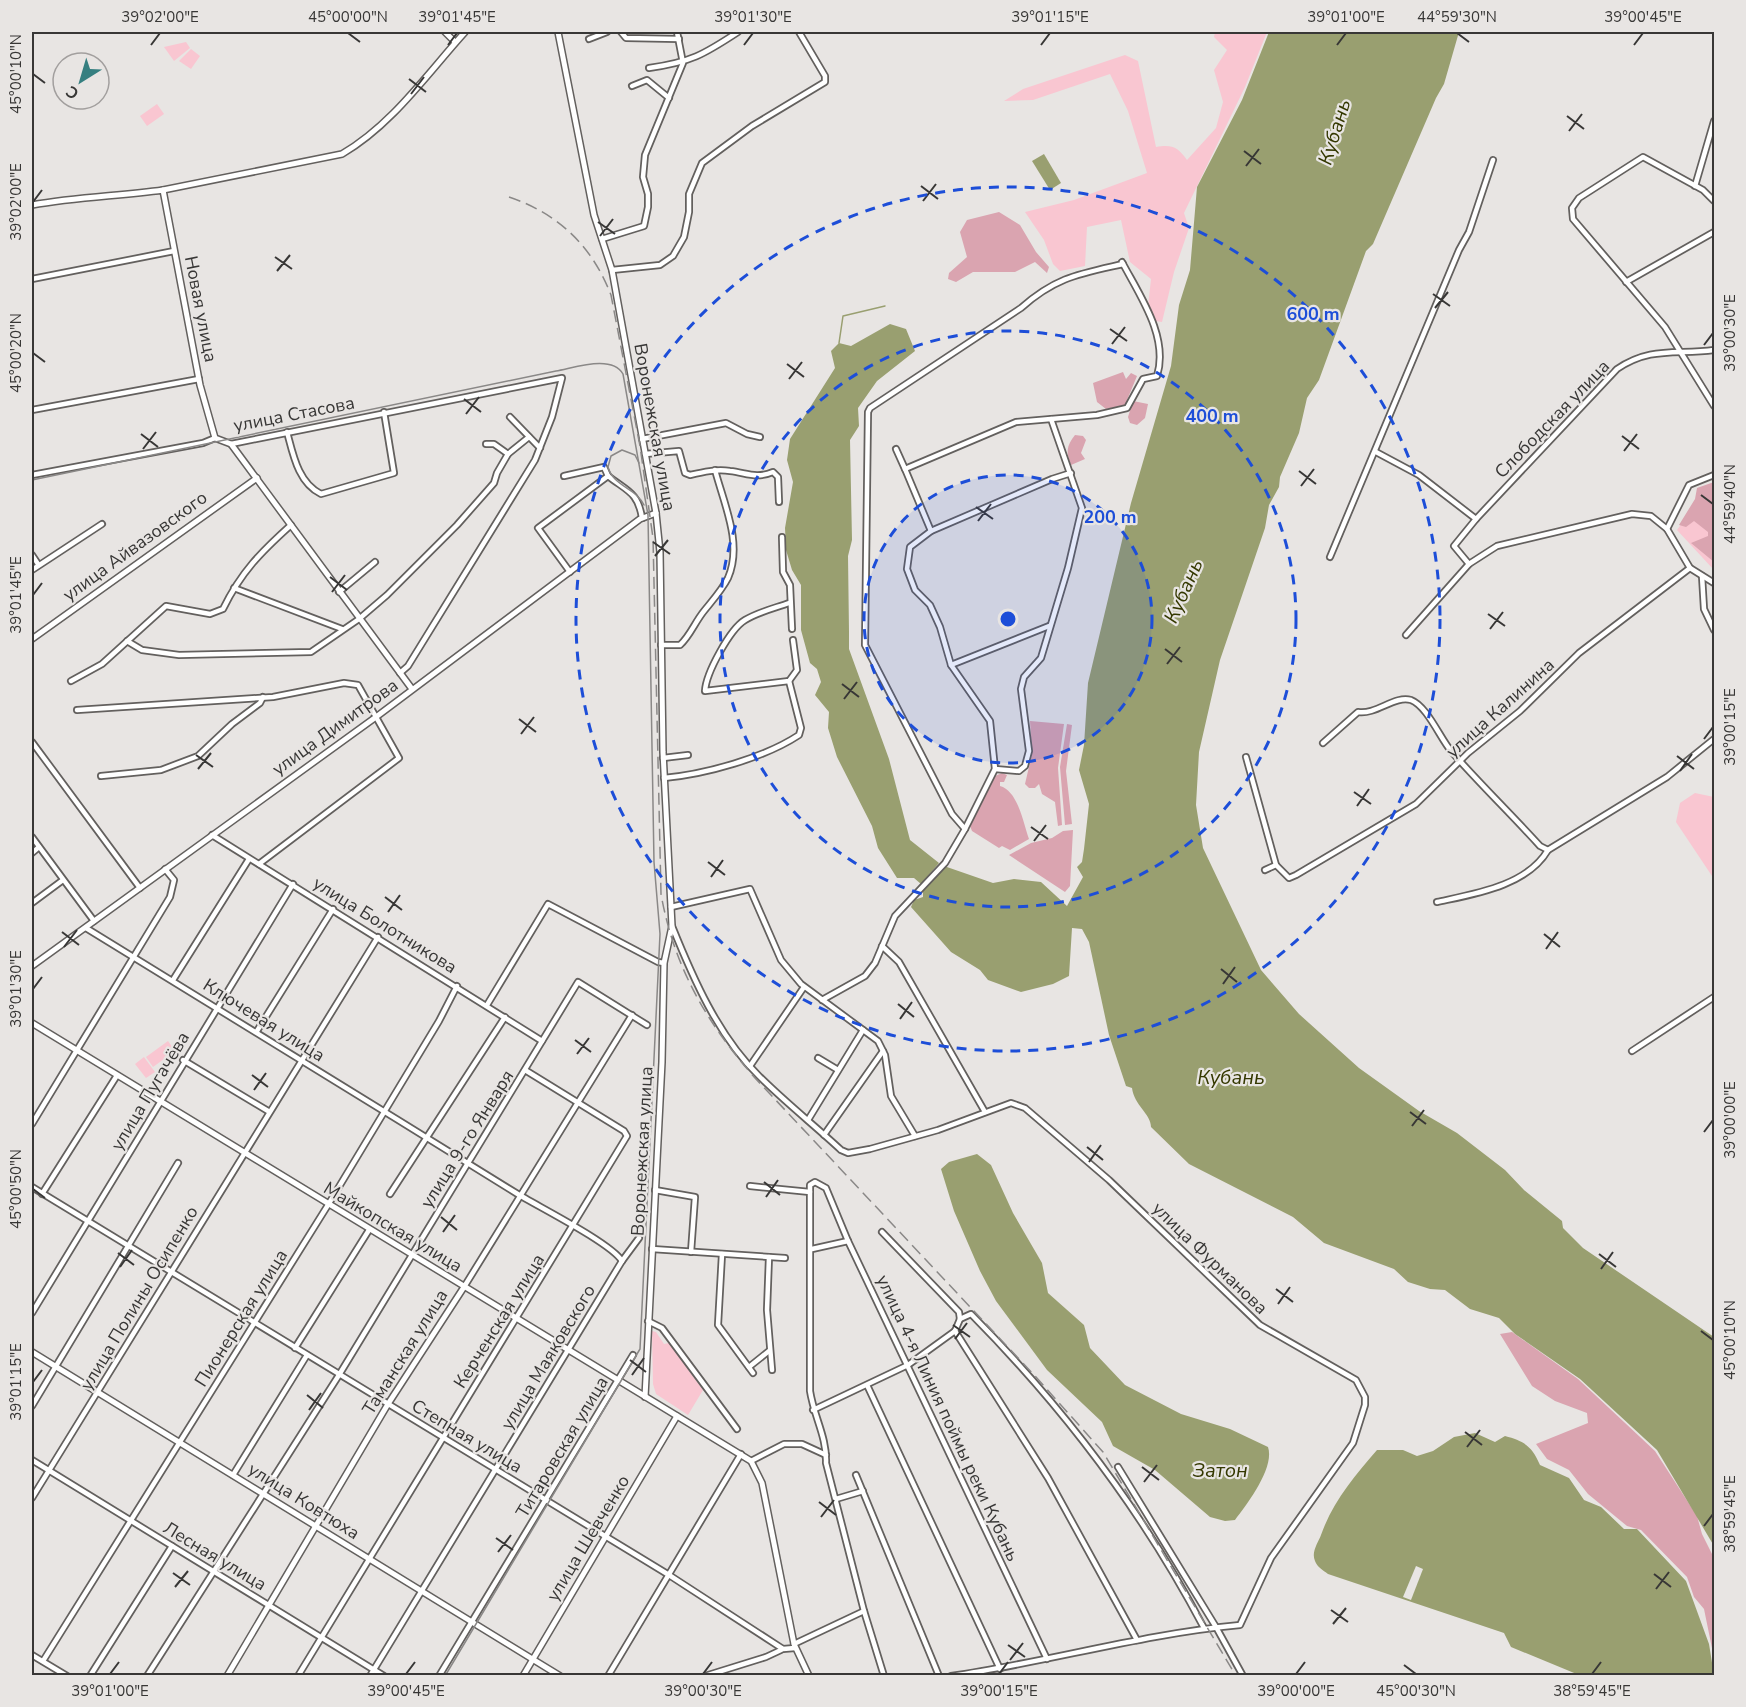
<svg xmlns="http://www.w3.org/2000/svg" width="1746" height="1707" font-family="'Nunito Sans',sans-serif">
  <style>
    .green { fill: #f9c6d1 }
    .forest { fill: #daa4b0 }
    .water { fill: #999f70 }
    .pier { fill: #e8e5e3 }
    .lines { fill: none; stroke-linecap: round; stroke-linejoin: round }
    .stream { stroke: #999f70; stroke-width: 1.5 }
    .minor-casing { stroke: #63605e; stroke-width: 8 }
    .tertiary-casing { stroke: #63605e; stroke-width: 8 }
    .minor { stroke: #fff; stroke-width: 4.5 }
    .tertiary { stroke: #fff; stroke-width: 5 }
    .tram { stroke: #8a8887; stroke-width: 1.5 }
    .rail { stroke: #8a8887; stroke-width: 1.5; stroke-dasharray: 12 6; stroke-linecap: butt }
    .ticks { fill: none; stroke: #383736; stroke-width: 2 }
    .ring { fill: none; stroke: #1d4ed8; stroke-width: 3; stroke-dasharray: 10 8 }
    .labels { text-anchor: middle; stroke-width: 4.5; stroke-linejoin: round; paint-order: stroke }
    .street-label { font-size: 18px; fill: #383736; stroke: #e8e5e3 }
    .water-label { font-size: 20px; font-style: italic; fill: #343800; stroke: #e8e5e3 }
    .centre { fill: #1d4ed8; stroke: #e8e5e3; stroke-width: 3 }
    .ring-label { font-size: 18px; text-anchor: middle; font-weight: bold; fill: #1d4ed8; stroke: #e8e5e3; stroke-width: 4.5; stroke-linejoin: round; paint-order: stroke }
    .neatline { fill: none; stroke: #383736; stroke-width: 2 }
    .ticks-label { font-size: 15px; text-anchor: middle; fill: #383736 }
  </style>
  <rect width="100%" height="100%" fill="#e8e5e3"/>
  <g class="green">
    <path d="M1215 32H1267L1245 87 1184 213 1189 228 1174 272 1162 322 1155 321 1148 306 1151 279 1130 262 1121 220 1087 227 1085 266 1060 271 1053 264 1044 240 1025 212 1074 200 1147 173 1128 111 1110 74 1033 100 1004 101 1023 89 1125 55 1138 61 1156 147C1172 144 1178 147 1187 160L1216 128 1223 102 1214 70 1227 50 1214 37Z"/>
    <polygon points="186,42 190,48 174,61 164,47"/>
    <polygon points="191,49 200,56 191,69 179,61"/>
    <polygon points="157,104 164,114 147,126 140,116"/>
    <polygon points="1714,483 1714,570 1677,530 1696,504 1698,488"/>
    <polygon points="1695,793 1714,797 1714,879 1676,822 1680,803"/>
    <polygon points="168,1041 175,1051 153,1067 146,1057"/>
    <polygon points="144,1057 155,1072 146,1078 135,1064"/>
    <polygon points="652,1331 656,1332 664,1344 669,1343 703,1390 688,1415 656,1394 653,1384"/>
  </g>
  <g class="forest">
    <polygon points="999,212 1020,225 1036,252 1049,267 1047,273 1035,262 1015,272 973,272 956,282 948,279 949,273 967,257 960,232 967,220"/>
    <polygon points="1123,372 1126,379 1131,373 1137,376 1125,405 1106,409 1097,402 1093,383"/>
    <polygon points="1133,401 1148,404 1145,418 1137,425 1130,423 1128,417"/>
    <path d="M1075 435 1083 436 1086 440 1081 453 1085 459 1071 465C1066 453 1066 446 1075 435Z"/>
    <polygon points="1714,482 1714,562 1691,543 1708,536 1708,532 1694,521 1686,527 1679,525 1695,499 1697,488"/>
    <polygon points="1030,721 1064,724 1058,768 1062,825 1058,826 1055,802 1042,794 1039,784 1035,788 1029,788 1025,784 1032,754"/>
    <polygon points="1067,724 1072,725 1066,771 1072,824 1065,825 1060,767"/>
    <path d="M1002 773 1007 775 1004 782H1000V786C1018 791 1023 822 1029 839L1010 850 1002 846 999 848 972 831 970 826 995 776Z"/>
    <polygon points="1073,830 1070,886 1065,892 1009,855 1031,843 1052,838 1063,831"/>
    <polygon points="1512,1332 1578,1379 1655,1451 1697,1516 1702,1534 1714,1558 1714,1658 1704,1609 1694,1597 1687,1577 1641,1530 1627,1526 1588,1494 1569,1470 1547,1459 1536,1444 1588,1423 1587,1413 1555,1401 1532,1386 1500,1334"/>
  </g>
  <g class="water">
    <path d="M1269 32H1459L1444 84 1436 98 1373 244 1366 251 1319 380 1307 398 1299 433 1280 477 1279 487 1269 505 1265 528 1220 660 1199 752 1196 805 1203 848 1261 970 1299 1014 1359 1068 1419 1111 1457 1133 1505 1170 1524 1190 1562 1221 1563 1228 1583 1248 1714 1337V1546L1657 1450 1580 1379 1515 1334 1499 1318 1470 1309 1445 1290 1430 1289 1408 1282 1394 1269 1324 1243 1293 1217 1189 1164 1151 1127C1151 1114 1134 1105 1132 1088L1126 1086 1109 1035 1089 942 1082 929 1072 928 1069 976 1053 984 1021 992 988 980 980 970 951 952 911 907 914 900 923 897V890L944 866 993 883 1014 879 1041 882 1067 906 1083 877 1077 867 1082 862 1084 849 1089 804 1079 770 1084 745 1088 683 1131 503 1171 366 1179 305 1190 270 1197 187 1242 100Z"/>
    <polygon points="1044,154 1061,183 1050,190 1032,161"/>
    <polygon points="890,324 906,329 915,351 877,381 858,408 859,426 850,440 852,540 848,556 849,632 849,649 889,759 910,840 939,863 921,884 914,878 897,878 878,848 872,826 837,757 828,728 829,712 815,695 821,682 817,669 810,663 801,630 801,585 792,570 786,550 785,528 793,482 787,460 790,439 835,368 831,351 839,343 851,346"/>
    <path d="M977 1154 991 1165 1013 1213 1042 1263 1048 1293 1084 1325 1090 1348 1125 1385 1181 1414 1230 1429 1268 1447C1275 1468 1247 1504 1235 1520L1225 1521 1210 1517 1155 1470 1113 1446 1102 1422 1047 1370 996 1301 980 1271 954 1211 941 1169 949 1162Z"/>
    <path d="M1475 1433 1495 1442 1505 1436C1524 1441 1532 1446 1540 1465L1569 1478 1584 1500 1601 1507 1624 1529H1637L1686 1581 1709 1644 1714 1675H1579L1511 1647 1504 1633 1328 1574C1323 1570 1317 1567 1315 1561 1311 1552 1318 1543 1321 1535 1333 1501 1354 1477 1377 1450H1403L1417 1456 1433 1451 1454 1437Z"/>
  </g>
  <polygon class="pier" points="1416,1566 1423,1569 1411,1600 1403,1597"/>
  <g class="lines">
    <polyline class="stream" points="839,343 843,316 885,306"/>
    <g class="minor-casing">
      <g id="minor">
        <polyline points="621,32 626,38 679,39"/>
        <polyline points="589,39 607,32"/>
        <path d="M649 68C691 62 703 55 738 32"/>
        <polyline points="632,86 647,80 669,98"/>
        <polyline points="1695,186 1714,121"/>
        <polyline points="1714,201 1703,190 1643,157 1579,198 1572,208 1573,219 1665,327 1714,406"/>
        <polyline points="602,239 644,226 648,207 648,194 643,177 645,155 683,63 677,32"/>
        <polyline points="612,270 660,265 673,256 684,237 689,212 689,194 702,163 752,126 825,82 825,76 799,32"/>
        <polyline points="32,279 174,251"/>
        <polyline points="1626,282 1714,232"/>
        <polyline points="32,410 199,379"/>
        <polyline points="510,417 540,448"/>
        <path d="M287 432C293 454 298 483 321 494L394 473 384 412"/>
        <polyline points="642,439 726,423 747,434 760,437"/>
        <polyline points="231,444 562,378 552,417 535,460 408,666 400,673"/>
        <polyline points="486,444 494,444 508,454"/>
        <polyline points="896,449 905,469"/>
        <polyline points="1376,452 1419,475 1476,519"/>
        <path d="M645 454 679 451 685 473 690 475C703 472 716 469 730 471 747 473 756 479 773 472L778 477 779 502"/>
        <polyline points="32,475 203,443 215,438"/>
        <polyline points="1714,475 1689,485 1667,529 1690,568 1714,583"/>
        <polyline points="564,476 604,467 608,476"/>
        <path d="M931 531 905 469 1016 422 1097 415 1127 408 1143 379 1157 376C1169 337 1140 296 1122 262"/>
        <polyline points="782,537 783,572 790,585 792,629"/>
        <polyline points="32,555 38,564"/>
        <polyline points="1330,557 1459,250 1469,232 1493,160"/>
        <path d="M1469 564 1454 546 1476 519 1617 369C1651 346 1676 355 1714 350"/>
        <polyline points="32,570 102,524"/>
        <path d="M570 572 538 528 608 476C627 491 638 492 642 518"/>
        <polyline points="1702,576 1704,609 1714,630"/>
        <polyline points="234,588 342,629"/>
        <polyline points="339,592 375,562"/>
        <path d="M789 603C775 608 758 612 745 620 730 629 706 673 705 691L789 681 797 670 793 640"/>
        <polyline points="1406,635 1469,564 1497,546 1632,514 1651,516 1667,529"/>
        <polyline points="127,641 142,650 179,655 311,652 359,619 387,595 457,525 494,483 497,473 508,454 529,437"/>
        <path d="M661 645H680C690 636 695 622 704 611 712 601 722 590 728 578 743 544 724 504 715 470"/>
        <polyline points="951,665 1049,626"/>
        <path d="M71 681 102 664 166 606 210 614 223 609C241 572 261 552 291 525"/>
        <polyline points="77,710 273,697 344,683 358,685 399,758 259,864"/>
        <polyline points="32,742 140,888"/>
        <path d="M1323 743 1358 712C1376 715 1395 695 1411 700 1427 706 1440 738 1451 751 1479 783 1511 814 1540 846L1548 850"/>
        <polyline points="1246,757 1276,865"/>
        <polyline points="663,758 688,755"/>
        <polyline points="995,769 1019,771 1025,766 1029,751 1021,689 1024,677 1041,658 1068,568 1082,508 1051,419"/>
        <polyline points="101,776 161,770 198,756 232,724 260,703 263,697"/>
        <path d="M664 778C706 774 764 758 799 735L801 728 789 681"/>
        <path d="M965 829 952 814 865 645 868 412 870 408 1021 308C1056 277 1079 274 1123 264"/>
        <polyline points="212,835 542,1041"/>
        <polyline points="32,837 94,921"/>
        <polyline points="32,853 39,847"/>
        <polyline points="1265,870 1276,865 1289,878 1296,875 1416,804 1468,753 1520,711 1579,653 1690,568"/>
        <path d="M1437 902C1474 894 1527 886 1548 850L1667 777 1714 739"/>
        <polyline points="32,903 63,880"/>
        <polyline points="671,907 750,889 781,960 801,984 878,1041 885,1055 891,1096 915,1136"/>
        <path d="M672 926C693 978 718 1036 759 1076 785 1102 814 1125 841 1150L848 1153 870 1149 938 1130 1011 1103 1025 1108 1109 1180 1260 1325 1356 1380 1365 1397V1405L1353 1443 1271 1558 1240 1625C1142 1634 1048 1662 951 1676"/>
        <path d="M86 928C229 1016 373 1104 516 1193 539 1207 611 1243 622 1261"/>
        <polyline points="882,946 899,962 985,1112"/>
        <polyline points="173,980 249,859"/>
        <polyline points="822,1000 865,976 875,963 895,916 945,863 965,829 995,769 990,721 951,665 940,627 930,605 915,590 907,569 910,547 931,531 1052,479 1071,473"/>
        <polyline points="487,1005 548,904 658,962 664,963"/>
        <polyline points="257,1031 333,909"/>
        <polyline points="1632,1051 1714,997"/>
        <polyline points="818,1058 838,1070"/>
        <polyline points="183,1060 268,1111"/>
        <polyline points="750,1066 804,987"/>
        <polyline points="808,1120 863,1030"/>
        <polyline points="32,1124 170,897 174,880 165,869"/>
        <polyline points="824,1135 883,1051"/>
        <polyline points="750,1186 810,1192"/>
        <polyline points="32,1187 669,1575 783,1649 795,1648"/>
        <polyline points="655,1190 695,1197 691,1252"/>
        <polyline points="42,1194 116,1077"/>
        <polyline points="390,1194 505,1017"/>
        <polyline points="882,1232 959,1312 960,1319 955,1331"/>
        <polyline points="652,1249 785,1258"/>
        <polyline points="812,1249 848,1241"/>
        <polyline points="722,1254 718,1325 753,1373"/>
        <polyline points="769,1257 767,1310 772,1370"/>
        <polyline points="464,1287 632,1015"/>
        <polyline points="32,1313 293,884"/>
        <path d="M960 1319 971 1314C1063 1407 1143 1512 1204 1628"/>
        <polyline points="648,1321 662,1328 737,1429"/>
        <polyline points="955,1331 1048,1478 1137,1640"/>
        <polyline points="295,1348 369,1230"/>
        <polyline points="749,1367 769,1351"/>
        <polyline points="867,1385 1000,1669"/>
        <polyline points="32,1406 178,1163"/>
        <polyline points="813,1410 908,1365 955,1331"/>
        <polyline points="32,1460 384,1676"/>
        <polyline points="751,1461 784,1444 802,1444 826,1455"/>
        <polyline points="1118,1467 1216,1627 1243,1676"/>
        <polyline points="233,1475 307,1355"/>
        <polyline points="856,1475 939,1676"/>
        <polyline points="32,1498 378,937"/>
        <polyline points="836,1499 863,1491"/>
        <polyline points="794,1644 864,1611"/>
        <polyline points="32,1655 67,1676"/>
        <polyline points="43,1661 328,1205 439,1021 457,986"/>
        <polyline points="90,1676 172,1546"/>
        <polyline points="147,1676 339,1375 578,982 647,1025"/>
        <polyline points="298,1676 627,1136 624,1131 525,1070"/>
        <polyline points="370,1676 622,1261 639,1238"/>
        <polyline points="439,1676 633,1355"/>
        <polyline points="608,1676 741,1454"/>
        <polyline points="705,1676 766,1657 781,1650"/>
        <path d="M884 1676 864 1611 826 1463C827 1437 814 1417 810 1391V1185L815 1182 826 1188 848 1241 1047 1659"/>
      </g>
    </g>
    <g class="tertiary-casing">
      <g id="tertiary">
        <polyline points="445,32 455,42"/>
        <polyline points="558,32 594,215 612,270 656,513 660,552 663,752 672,926 664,963 662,1062 645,1397"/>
        <path d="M163 190 342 154C392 125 427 74 465 32"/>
        <path d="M32 205C76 197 119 196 163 190L200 385 215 438 231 444 412 689"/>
        <polyline points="32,639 257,478"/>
        <polyline points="32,966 376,717 640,519 656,513"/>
        <polyline points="32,1023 751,1461 762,1483 794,1644 809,1676"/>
        <polyline points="32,1352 560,1676"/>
        <polyline points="227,1676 388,1404 464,1287"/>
        <polyline points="523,1676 677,1416"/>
      </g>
    </g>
    <use href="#minor" class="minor"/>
    <use href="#tertiary" class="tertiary"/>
    <g class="tram">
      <path d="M639 463 635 455 622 450 611 456 608 467C613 486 636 488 644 505"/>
      <path d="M32 480 556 371C574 368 612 354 623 374L648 515 654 862 660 934 640 1349 445 1676"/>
    </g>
    <path class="rail" d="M509 197C559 214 592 246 611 295L640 446 653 538 661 894C674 967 706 1022 755 1078L1035 1376 1103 1452 1236 1676"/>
  </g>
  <path class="ticks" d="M348 33 360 42M1457 33 1469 42M151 45 160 33M448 45 457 33M744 45 753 33M1041 45 1050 33M1337 45 1346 33M1634 45 1643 33M33 74 45 83M409 79 426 92M411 94 424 77M1567 116 1584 129M1569 131 1582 114M1244 151 1261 164M1246 166 1259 149M921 186 938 199M923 201 936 184M33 202 42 190M598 222 615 234M600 236 613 219M275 257 292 269M277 271 290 255M1433 294 1450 306M1435 308 1448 292M1110 329 1127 341M1112 344 1125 327M1704 345 1713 333M33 353 45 362M787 364 804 377M789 379 802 362M464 399 481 412M466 414 479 397M141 434 158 447M1622 436 1639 449M143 449 156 432M1624 451 1637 434M1299 471 1316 484M1301 486 1314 469M1701 495 1713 504M976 507 993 519M978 521 991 504M653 542 670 554M655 556 668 540M330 577 347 590M332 592 345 575M33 595 42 583M1488 614 1505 626M1490 629 1503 612M1165 649 1182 662M1167 664 1180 647M842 684 859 697M844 699 857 682M519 719 536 732M521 734 534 717M1704 739 1713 727M196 755 213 767M1677 756 1694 769M198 769 211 753M1680 771 1692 754M1354 792 1371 804M1357 806 1369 789M1031 827 1048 839M1034 841 1046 825M708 862 725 875M711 877 723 860M385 897 402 910M388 912 400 895M62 932 79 945M1544 934 1560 947M64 947 77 930M1546 949 1558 932M1221 969 1237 982M1223 984 1235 967M33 989 42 977M898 1004 914 1017M900 1019 912 1002M575 1040 591 1052M577 1054 589 1038M252 1075 268 1087M254 1090 266 1073M1410 1112 1426 1124M1412 1126 1424 1110M1704 1132 1713 1120M1087 1147 1103 1160M1089 1162 1101 1145M764 1182 780 1195M33 1189 45 1198M766 1197 778 1180M441 1217 457 1230M443 1232 455 1215M118 1253 134 1265M1599 1254 1616 1267M120 1267 132 1250M1601 1269 1613 1252M1276 1289 1293 1302M1278 1304 1290 1287M953 1325 970 1337M1701 1331 1713 1340M955 1339 967 1323M630 1360 646 1372M632 1375 644 1358M33 1382 42 1370M307 1395 323 1408M309 1410 321 1393M1465 1432 1482 1445M1467 1447 1480 1430M1142 1467 1159 1480M1144 1482 1157 1465M819 1502 836 1515M821 1517 834 1500M1704 1526 1713 1514M496 1538 513 1550M498 1552 511 1535M173 1573 190 1585M1654 1574 1671 1587M175 1587 188 1571M1656 1589 1669 1572M1331 1610 1348 1622M1333 1624 1346 1608M1008 1645 1025 1657M1010 1660 1023 1643M1404 1665 1416 1674M110 1674 119 1662M406 1674 415 1662M703 1674 712 1662M999 1674 1008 1662M1296 1674 1305 1662M1592 1674 1601 1662"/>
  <circle cx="1008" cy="619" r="144" fill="#1d4ed8" fill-opacity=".12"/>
  <g class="ring">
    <circle cx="1008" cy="619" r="144"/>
    <circle cx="1008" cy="619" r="288"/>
    <circle cx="1008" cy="619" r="432"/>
  </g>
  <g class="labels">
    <g class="street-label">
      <text transform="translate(201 309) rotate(79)" y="6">Новая улица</text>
      <text transform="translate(294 414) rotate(-11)" y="6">улица Стасова</text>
      <text transform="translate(1552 419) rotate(-46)" y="6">Слободская улица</text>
      <text transform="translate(655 427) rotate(80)" y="6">Воронежская улица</text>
      <text transform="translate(135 546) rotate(-36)" y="6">улица Айвазовского</text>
      <text transform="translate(1500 708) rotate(-42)" y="6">улица Калинина</text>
      <text transform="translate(335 727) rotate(-36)" y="6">улица Димитрова</text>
      <text transform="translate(385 925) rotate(32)" y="6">улица Болотникова</text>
      <text transform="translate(264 1020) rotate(32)" y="6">Ключевая улица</text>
      <text transform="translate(150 1091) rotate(-59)" y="6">улица Пугачёва</text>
      <text transform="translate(467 1139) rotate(-58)" y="6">улица 9-го Января</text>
      <text transform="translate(642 1151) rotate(-87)" y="6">Воронежская улица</text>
      <text transform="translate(393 1227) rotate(31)" y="6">Майкопская улица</text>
      <text transform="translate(1210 1258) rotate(44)" y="6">улица Фурманова</text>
      <text transform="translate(139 1298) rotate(-59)" y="6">улица Полины Осипенко</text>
      <text transform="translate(241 1318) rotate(-58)" y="6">Пионерская улица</text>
      <text transform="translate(499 1321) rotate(-58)" y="6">Керченская улица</text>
      <text transform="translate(405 1352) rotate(-58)" y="6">Таманская улица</text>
      <text transform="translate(548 1357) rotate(-59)" y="6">улица Маяковского</text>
      <text transform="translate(948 1418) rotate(65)" y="6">улица 4-я Линия поймы реки Кубань</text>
      <text transform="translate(467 1436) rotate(31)" y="6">Степная улица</text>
      <text transform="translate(562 1447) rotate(-59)" y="6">Титаровская улица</text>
      <text transform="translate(304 1501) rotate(32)" y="6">улица Ковтюха</text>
      <text transform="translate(588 1538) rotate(-59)" y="6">улица Шевченко</text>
      <text transform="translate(215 1556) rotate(31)" y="6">Лесная улица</text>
    </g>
    <g class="water-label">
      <text transform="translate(1334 132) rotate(-73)" y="7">Кубань</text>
      <text transform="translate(1183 591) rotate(-66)" y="7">Кубань</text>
      <text x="1231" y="1084">Кубань</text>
      <text x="1220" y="1477">Затон</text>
    </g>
  </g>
  <circle cx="1008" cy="619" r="9" class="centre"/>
  <g class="ring-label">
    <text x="1313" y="320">600 m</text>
    <text x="1212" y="422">400 m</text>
    <text x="1110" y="523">200 m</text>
  </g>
  <rect width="1746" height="1707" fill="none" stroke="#e8e5e3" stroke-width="66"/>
  <g transform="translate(81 81) rotate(217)"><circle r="28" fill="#e8e5e3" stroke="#a29f9e" stroke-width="1.5"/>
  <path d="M0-4.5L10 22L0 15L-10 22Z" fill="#367f80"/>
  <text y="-9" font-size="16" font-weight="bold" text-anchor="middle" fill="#383736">С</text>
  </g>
  <rect x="33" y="33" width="1680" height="1641" class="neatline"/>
  <g class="ticks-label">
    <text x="160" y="22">39°02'00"E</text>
    <text x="348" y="22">45°00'00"N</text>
    <text x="457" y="22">39°01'45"E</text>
    <text x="753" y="22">39°01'30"E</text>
    <text x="1050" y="22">39°01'15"E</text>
    <text x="1346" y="22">39°01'00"E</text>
    <text x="1457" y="22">44°59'30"N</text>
    <text x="1643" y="22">39°00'45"E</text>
    <text transform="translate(16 74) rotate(-90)" y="5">45°00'10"N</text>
    <text transform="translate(16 202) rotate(-90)" y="5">39°02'00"E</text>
    <text transform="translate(1730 333) rotate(-90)" y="5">39°00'30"E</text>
    <text transform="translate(16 353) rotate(-90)" y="5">45°00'20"N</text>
    <text transform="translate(1730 504) rotate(-90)" y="5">44°59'40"N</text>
    <text transform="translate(16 595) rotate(-90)" y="5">39°01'45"E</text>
    <text transform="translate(1730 727) rotate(-90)" y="5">39°00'15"E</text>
    <text transform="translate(16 989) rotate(-90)" y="5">39°01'30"E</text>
    <text transform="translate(1730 1120) rotate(-90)" y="5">39°00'00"E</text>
    <text transform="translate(16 1189) rotate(-90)" y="5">45°00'50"N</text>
    <text transform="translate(1730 1340) rotate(-90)" y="5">45°00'10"N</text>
    <text transform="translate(16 1382) rotate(-90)" y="5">39°01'15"E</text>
    <text transform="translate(1730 1514) rotate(-90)" y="5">38°59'45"E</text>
    <text x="110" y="1696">39°01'00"E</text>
    <text x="406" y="1696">39°00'45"E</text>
    <text x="703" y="1696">39°00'30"E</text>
    <text x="999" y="1696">39°00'15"E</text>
    <text x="1296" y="1696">39°00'00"E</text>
    <text x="1416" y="1696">45°00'30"N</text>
    <text x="1592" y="1696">38°59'45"E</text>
  </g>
</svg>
